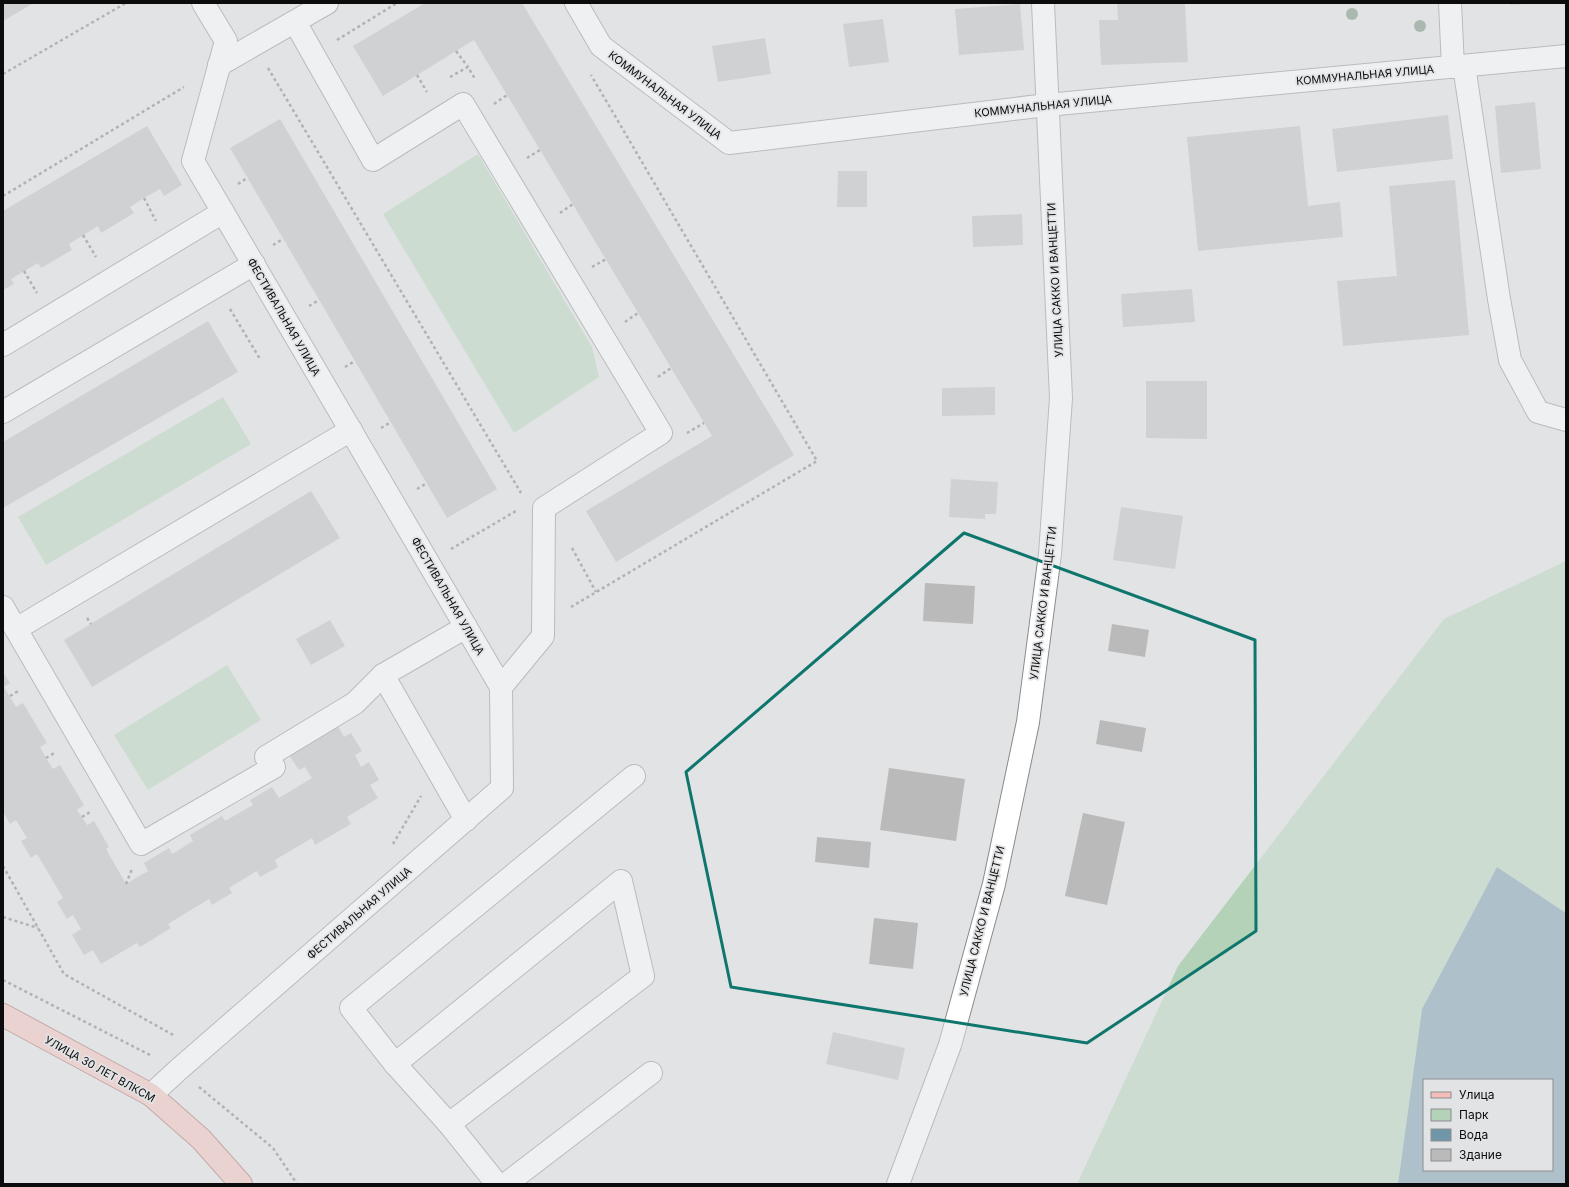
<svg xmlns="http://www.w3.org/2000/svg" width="1569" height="1187" font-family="Inter,sans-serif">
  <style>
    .green { fill: #b4d2b8 }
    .water { fill: #6f97a8; fill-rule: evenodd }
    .building { fill: #bbbaba }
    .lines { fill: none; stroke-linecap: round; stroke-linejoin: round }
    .minor-casing { stroke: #898a8b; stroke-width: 24 }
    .major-casing { stroke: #9e625e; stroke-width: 24 }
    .path { stroke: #747576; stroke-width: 2.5; stroke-dasharray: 3 3; stroke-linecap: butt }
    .minor { stroke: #fff; stroke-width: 22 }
    .major { stroke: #f4bdb9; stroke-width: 22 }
    .tree { fill: #668370 }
    .marked { fill: none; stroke: #0f766e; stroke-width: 3; stroke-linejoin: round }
    .labels { text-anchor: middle; stroke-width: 3.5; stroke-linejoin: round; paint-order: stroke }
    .street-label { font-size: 11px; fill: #0c0c0d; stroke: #e2e3e5 }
  </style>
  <rect width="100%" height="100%" fill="#e2e3e5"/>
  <g class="green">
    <polygon points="478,154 592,347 599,377 514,433 383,214"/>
    <polygon points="223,397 251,444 46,565 18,517"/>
    <polygon points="1566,561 1566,913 1497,867 1422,1009 1398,1184 1077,1184 1178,966 1444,619"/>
    <polygon points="227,665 261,720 148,790 114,735"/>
  </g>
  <path class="water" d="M1497 867 1566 913V1184H1398L1422 1009ZM1424 1080H1552V1170H1424Z"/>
  <g class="building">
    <polygon points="3,3 34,3 3,21"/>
    <polygon points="425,3 522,3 794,455 616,562 586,511 712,436 474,40 383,96 353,46"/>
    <polygon points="1117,3 1185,3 1188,62 1101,65 1099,20 1118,20"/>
    <polygon points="1510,3 1528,3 1528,4 1510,5"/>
    <polygon points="1020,4 1024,50 959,55 955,9"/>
    <polygon points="883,19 889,62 849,67 843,24"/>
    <polygon points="765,38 771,74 718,82 712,46"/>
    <polygon points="1535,102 1541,169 1501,173 1495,106"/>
    <polygon points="1448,115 1453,159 1337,172 1332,129"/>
    <polygon points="280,119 497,489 447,518 230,148"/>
    <polygon points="147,126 182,185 164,196 160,189 144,198 130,207 134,213 101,233 98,226 69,244 72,250 41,268 38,263 11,279 14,284 3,290 3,211"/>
    <polygon points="1300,126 1308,206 1340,202 1343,237 1198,251 1187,137"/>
    <polygon points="838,171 867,171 867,207 837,207"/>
    <polygon points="1455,180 1469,335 1343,346 1337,281 1397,276 1389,186"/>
    <polygon points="1022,214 1023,245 973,247 972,216"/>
    <polygon points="1192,289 1195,322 1123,327 1121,294"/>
    <polygon points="208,321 238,372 3,508 3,442"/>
    <polygon points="1146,381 1207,381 1207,439 1146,438"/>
    <polygon points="995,387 995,415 942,416 942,388"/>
    <polygon points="951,479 998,482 996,514 985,514 985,519 949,517"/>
    <polygon points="311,491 340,538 92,687 64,640"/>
    <polygon points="1121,507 1183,516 1175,569 1113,560"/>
    <polygon points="925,583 975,586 973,624 923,621"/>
    <polygon points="330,620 345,646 311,665 296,639"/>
    <polygon points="1112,624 1149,630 1145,657 1108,651"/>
    <polygon points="3,672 10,683 4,687 16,707 23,703 47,743 40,747 46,758 53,769 60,765 84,805 77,810 87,825 94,821 109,847 106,849 126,884 148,871 144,863 169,848 172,854 182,848 193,841 190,835 222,816 225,821 253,805 250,800 272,787 279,798 312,778 305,767 299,770 289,755 338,726 344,737 351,733 362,751 355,755 361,767 369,762 379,780 370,785 378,798 347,817 351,824 315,845 312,838 275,860 278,867 260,877 257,871 229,888 232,893 212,905 209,899 168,924 171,928 140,947 137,943 101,964 93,950 84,955 72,935 81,929 73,915 67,919 57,902 63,898 37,854 31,858 21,841 27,838 16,820 10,824 3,812"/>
    <polygon points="1100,720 1146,728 1142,752 1096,744"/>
    <polygon points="889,768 965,779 956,841 880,830"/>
    <polygon points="1083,813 1125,822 1107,905 1065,896"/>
    <polygon points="817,837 871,842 869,868 815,862"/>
    <polygon points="874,918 918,923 913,969 869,964"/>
    <polygon points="833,1032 905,1048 898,1080 826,1064"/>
  </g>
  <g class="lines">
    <g class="minor-casing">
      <g id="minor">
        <polyline points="576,3 601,46 729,143 1047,105 1566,56"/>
        <polyline points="1450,3 1453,67"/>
        <polyline points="295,22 373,160 463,104 661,433 544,508 543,636 501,687"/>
        <polyline points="219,65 327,3"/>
        <polyline points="1464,66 1499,299 1510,360 1538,412 1566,420"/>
        <polyline points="3,345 223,212"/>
        <polyline points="3,412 254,264"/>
        <polyline points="3,607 141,844 274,767 266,757 355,703 383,675 466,627"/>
        <polyline points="16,629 351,430"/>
        <polyline points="383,675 466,820"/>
        <polyline points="395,1064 449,1124"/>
        <polyline points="151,1095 178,1070 502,788 501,687 193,161 226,41 203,3"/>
        <polyline points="497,1184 449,1124 643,976 621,881 395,1064 351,1008 634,776"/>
        <polyline points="506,1184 651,1073"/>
        <polyline points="898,1184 950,1045 994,884 1028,722 1050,554 1061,398 1043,3"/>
      </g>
    </g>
    <g class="major-casing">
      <polyline id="major" points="3,1015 151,1095 201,1139 241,1184"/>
    </g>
    <g class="path">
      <polyline points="337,40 397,3"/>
      <polyline points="456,51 468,67"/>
      <polyline points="268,68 521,493"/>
      <polyline points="3,74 126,3"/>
      <polyline points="417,75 427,92"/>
      <polyline points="450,77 468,67 475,79"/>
      <polyline points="494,104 507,95"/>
      <polyline points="527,158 540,150"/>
      <polyline points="238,184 247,178"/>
      <polyline points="3,196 184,87"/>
      <polyline points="144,198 156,221"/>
      <polyline points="560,213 573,204"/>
      <polyline points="83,235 96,257"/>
      <polyline points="273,245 283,239"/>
      <polyline points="592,267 606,259"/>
      <polyline points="24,271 37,293"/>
      <polyline points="309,306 319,300"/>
      <polyline points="230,309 260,359"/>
      <polyline points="625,322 638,313"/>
      <polyline points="345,367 355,361"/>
      <polyline points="658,377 671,368"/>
      <polyline points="381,428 391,422"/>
      <polyline points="687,433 704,423"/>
      <polyline points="417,489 427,483"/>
      <polyline points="572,548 596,592"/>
      <polyline points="451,549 516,511"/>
      <polyline points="571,607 817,461 591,75"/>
      <polyline points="87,618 91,624"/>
      <polyline points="10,696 20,690"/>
      <polyline points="46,758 56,752"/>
      <polyline points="82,817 90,812"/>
      <polyline points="393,844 421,796"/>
      <polyline points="3,866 64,974 175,1036"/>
      <polyline points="126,884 132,869"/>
      <polyline points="3,917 38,928"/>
      <polyline points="3,980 152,1056"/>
      <polyline points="199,1087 273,1148 297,1184"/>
    </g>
    <use href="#minor" class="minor"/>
    <use href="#major" class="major"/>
  </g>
  <g class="tree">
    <circle cx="1352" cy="14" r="6"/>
    <circle cx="1420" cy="26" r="6"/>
  </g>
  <path d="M0 0H1569V1187H0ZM964 533 1255 640 1256 931 1087 1043 731 987 686 772Z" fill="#e2e3e5" fill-opacity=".55" fill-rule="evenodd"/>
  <path class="marked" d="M964 533 1255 640 1256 931 1087 1043 731 987 686 772Z"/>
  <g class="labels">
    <g class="street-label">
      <text transform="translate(1365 75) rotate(-5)" y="4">КОММУНАЛЬНАЯ УЛИЦА</text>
      <text transform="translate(665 95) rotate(37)" y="4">КОММУНАЛЬНАЯ УЛИЦА</text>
      <text transform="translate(1043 106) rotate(-6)" y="4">КОММУНАЛЬНАЯ УЛИЦА</text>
      <text transform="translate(1055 280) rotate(-93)" y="4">УЛИЦА САККО И ВАНЦЕТТИ</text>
      <text transform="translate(284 317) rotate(60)" y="4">ФЕСТИВАЛЬНАЯ УЛИЦА</text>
      <text transform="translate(448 596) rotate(60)" y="4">ФЕСТИВАЛЬНАЯ УЛИЦА</text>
      <text transform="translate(1043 603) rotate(-83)" y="4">УЛИЦА САККО И ВАНЦЕТТИ</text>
      <text transform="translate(359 913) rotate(-41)" y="4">ФЕСТИВАЛЬНАЯ УЛИЦА</text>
      <text transform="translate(982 921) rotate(-76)" y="4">УЛИЦА САККО И ВАНЦЕТТИ</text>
      <text transform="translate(100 1069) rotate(29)" y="4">УЛИЦА 30 ЛЕТ ВЛКСМ</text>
    </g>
  </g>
  <rect width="1569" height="1187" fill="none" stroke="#0c0c0d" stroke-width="8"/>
  <rect x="1423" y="1079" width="130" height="92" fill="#e2e3e5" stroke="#8c8d8f"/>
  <rect x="1431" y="1092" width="20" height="6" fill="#f4bdb9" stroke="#8c8d8f"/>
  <text x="1459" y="1099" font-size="12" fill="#0c0c0d">Улица</text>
  <rect x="1431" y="1109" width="20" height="12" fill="#b4d2b8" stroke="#8c8d8f"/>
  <text x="1459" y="1119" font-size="12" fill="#0c0c0d">Парк</text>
  <rect x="1431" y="1129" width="20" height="12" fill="#6f97a8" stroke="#8c8d8f"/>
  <text x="1459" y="1139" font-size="12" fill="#0c0c0d">Вода</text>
  <rect x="1431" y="1149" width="20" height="12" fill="#bbbaba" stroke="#8c8d8f"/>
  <text x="1459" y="1159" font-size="12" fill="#0c0c0d">Здание</text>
</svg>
